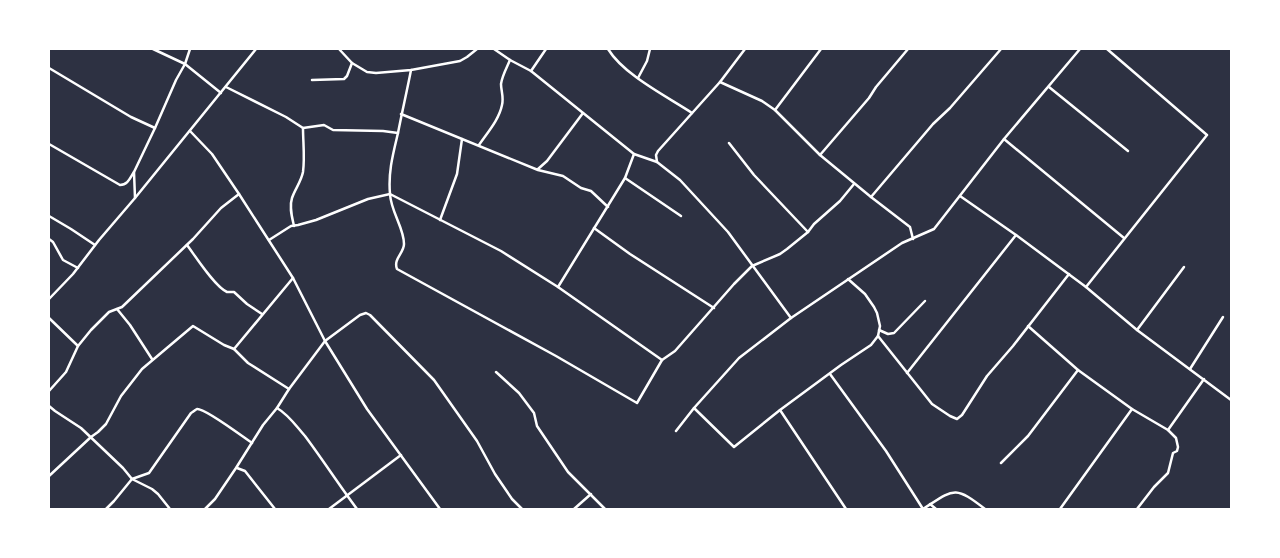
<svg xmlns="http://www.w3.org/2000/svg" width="1280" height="558" font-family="Montserrat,sans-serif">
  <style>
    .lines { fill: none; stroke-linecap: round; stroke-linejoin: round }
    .minor { stroke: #fff; stroke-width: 2.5 }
  </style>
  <rect width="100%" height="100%" fill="#2d3142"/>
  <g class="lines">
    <g class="minor">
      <polyline points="153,49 185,64 221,93"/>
      <polyline points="339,49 352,63 367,72 376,73 411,70 460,61 467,57 477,49"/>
      <polyline points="494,49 510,60 531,71 634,154 657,162 680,180 728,232 791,318"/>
      <path d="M608 49C624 75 666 96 692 113"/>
      <polyline points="49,68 131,117 155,128"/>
      <path d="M411 70C407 91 402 112 398 133 393 154 388 172 390 194 391 212 404 228 404 244 404 253 393 259 397 269L556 356 637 403 662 360 675 351 734 284 752 266 780 254 787 249 808 232 814 224 840 201 854 184"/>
      <polyline points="531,71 546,49"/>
      <polyline points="638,78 647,61 650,49"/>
      <polyline points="312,80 344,79 347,76 352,63"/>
      <polyline points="720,82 762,101 775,110 820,155 871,197 910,227 913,239"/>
      <polyline points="226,87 286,117 303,128 324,125 333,130 383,131 398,133"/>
      <polyline points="1049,87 1128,151"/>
      <polyline points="775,110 821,49"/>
      <polyline points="401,114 538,170 563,176 581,188 591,191 608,207"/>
      <polyline points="190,131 212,154 239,194 293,278 325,341 367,409 440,509"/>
      <polyline points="1004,139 1124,238"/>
      <polyline points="729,143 754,175 808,232"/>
      <path d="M49 144 120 185C128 185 130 178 134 172"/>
      <path d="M479 145C487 133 499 120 502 105 504 97 501 91 501 84 502 76 507 67 510 60"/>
      <polyline points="820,155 869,98 876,87 908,49"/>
      <polyline points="657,162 656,155 658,151 720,82 745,49"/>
      <polyline points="538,169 547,161 583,113"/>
      <polyline points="625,178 681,216"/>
      <polyline points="960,196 1016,235 1086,287 1137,330 1231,400"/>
      <polyline points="871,197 933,124 950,108 1001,49"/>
      <polyline points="135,198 134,172 155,128 176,80 185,64 190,49"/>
      <polyline points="49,216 71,229 95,245"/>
      <polyline points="440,220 457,174 462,139"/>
      <path d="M294 226C292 217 289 207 292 198 295 189 301 182 303 172 305 157 303 142 303 128"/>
      <polyline points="594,228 630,254 714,308"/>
      <polyline points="49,239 53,242 63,260 78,268"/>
      <polyline points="269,240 291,226 298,225 316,220 368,199 390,194 501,251 558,287 662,360"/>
      <path d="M187 245C196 257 215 287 227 292 229 292 232 292 234 292L247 304 262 314"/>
      <polyline points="558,287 625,178 634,154"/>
      <polyline points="1086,287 1207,135 1107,49"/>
      <polyline points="49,299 73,274 99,240 135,198 256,49"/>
      <polyline points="117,309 130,325 152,359"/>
      <polyline points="49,318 78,346"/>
      <polyline points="1028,326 1078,370 1132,409 1168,430 1176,438 1178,447 1177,451 1173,453 1168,473 1154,487 1137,509"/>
      <polyline points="879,330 888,334 894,333 925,301"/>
      <polyline points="1137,330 1184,267"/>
      <polyline points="878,336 932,404 950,416 957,419 962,415 987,376 1013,346 1069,274"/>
      <polyline points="234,349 293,278"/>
      <polyline points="1190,369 1223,317"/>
      <polyline points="496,372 519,393 534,413 537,426 568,472 605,509"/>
      <polyline points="907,373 1016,235"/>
      <path d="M830 374 886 451 923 509C954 489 954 485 985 509"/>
      <polyline points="49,391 66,372 78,346 91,330 109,312 122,307 193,239 221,208 239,194"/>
      <polyline points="49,406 55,411 81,428 123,468 132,479 152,489 158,494 170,509"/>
      <path d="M277 408C289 415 296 426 305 436 323 460 339 485 357 509"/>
      <polyline points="694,408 734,447 780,410 841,365 871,345 878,336 880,326 877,313 874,307 865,294 848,279"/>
      <polyline points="780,410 846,509"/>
      <polyline points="1168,430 1204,379"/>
      <polyline points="676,431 694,408 739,358 791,318 902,243 934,229 1004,139 1080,49"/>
      <polyline points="1001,463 1028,436 1078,370"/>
      <polyline points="237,468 245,471 275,509"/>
      <polyline points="49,476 91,437 98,432 106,424 121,396 142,369 193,326 224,345 234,349 248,363 289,389"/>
      <polyline points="930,504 936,509"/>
      <path d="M106 509 114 501 132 479 149 473 191 413C193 412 195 410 197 409 205 408 243 437 252 443"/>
      <polyline points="205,509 215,499 236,468 263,425 277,408 289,389 325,341 360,315 366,313 370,315 434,380 477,441 495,474 512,499 522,509"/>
      <polyline points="329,509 401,455"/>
      <polyline points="574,509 591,494"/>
      <polyline points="1060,509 1132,409"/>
    </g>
  </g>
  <rect width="1280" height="558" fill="none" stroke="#ffffff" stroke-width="100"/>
</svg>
